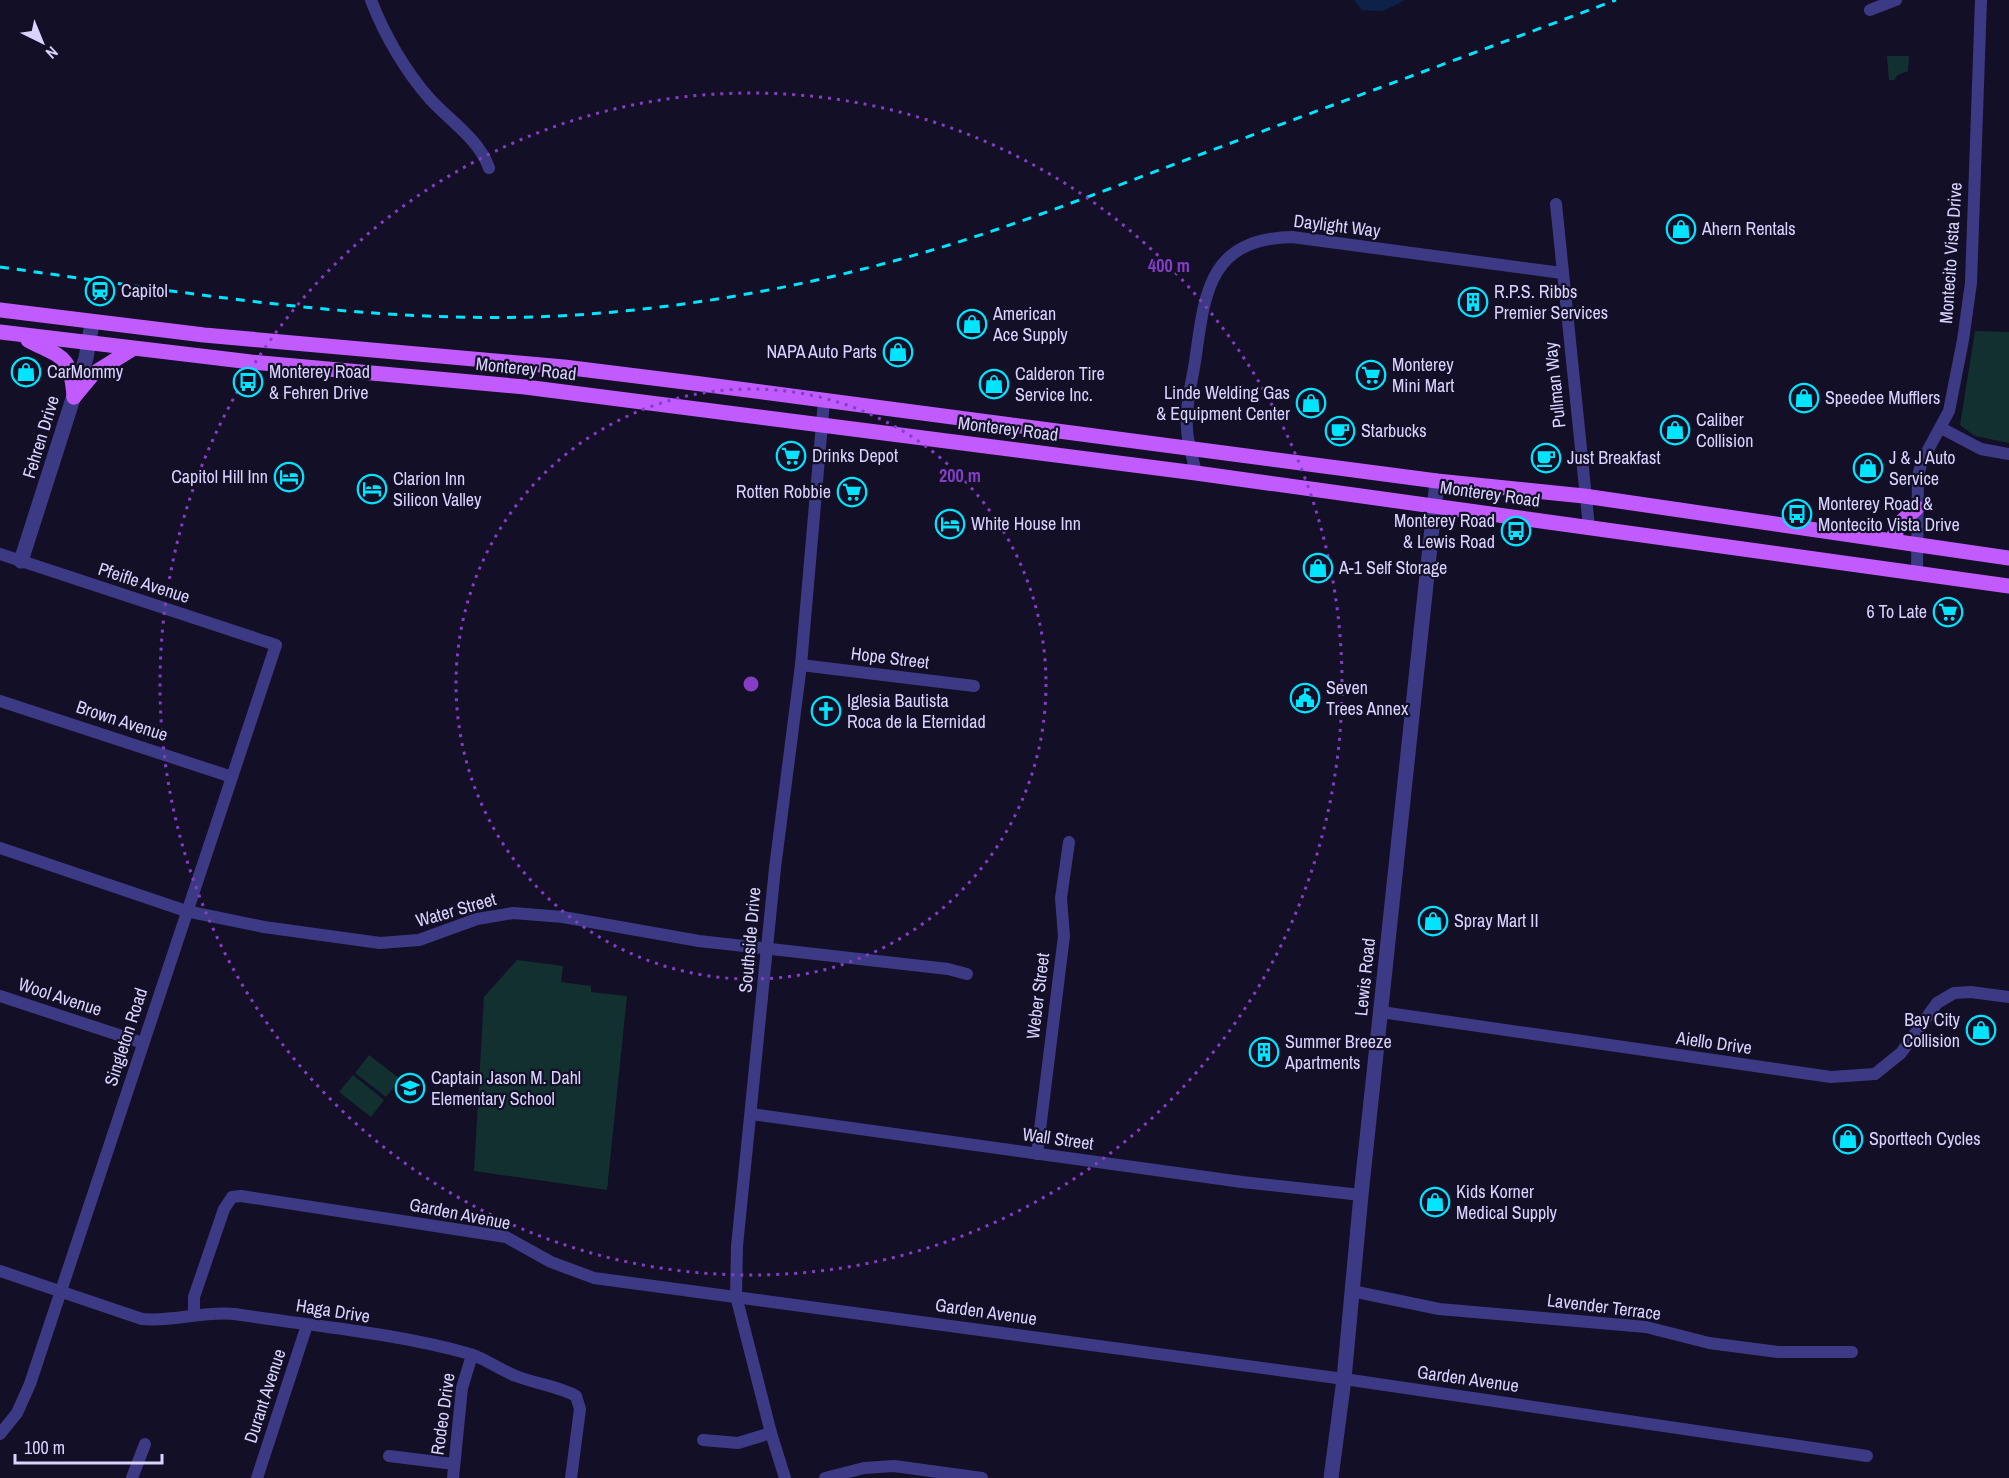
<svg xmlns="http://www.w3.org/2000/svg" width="2009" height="1478" font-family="'Archivo Narrow',sans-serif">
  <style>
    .green { fill: #12302f }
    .water { fill: #0c2248 }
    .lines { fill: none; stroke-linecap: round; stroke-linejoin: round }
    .minor { stroke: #3d3a85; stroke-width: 12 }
    .tertiary { stroke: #3d3a85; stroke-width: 15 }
    .primary { stroke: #c25bff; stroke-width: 15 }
    .rail { stroke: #00e5ff; stroke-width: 3; stroke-dasharray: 9 8; stroke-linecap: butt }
    .ring { fill: none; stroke: #843dc5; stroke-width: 3; stroke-dasharray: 3 6 }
    .labels { text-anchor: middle; stroke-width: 4.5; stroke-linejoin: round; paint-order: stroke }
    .street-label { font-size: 18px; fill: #d9d4ff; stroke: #130f26 }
    .poi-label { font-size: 18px; fill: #d9d4ff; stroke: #130f26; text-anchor: start }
    .centre { fill: #843dc5; stroke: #130f26; stroke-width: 3 }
    .ring-label { font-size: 18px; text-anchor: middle; font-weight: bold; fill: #843dc5; stroke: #130f26; stroke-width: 4.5; stroke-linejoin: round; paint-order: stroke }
  </style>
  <rect width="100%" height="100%" fill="#130f26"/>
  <g class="green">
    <polygon points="1887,56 1909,56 1908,71 1898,75 1894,80 1889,80"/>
    <polygon points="1975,331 2009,332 2009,443 1975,436 1960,425"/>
    <polygon points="517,960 563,966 561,982 591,986 591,992 627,996 607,1190 474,1171 484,997"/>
    <polygon points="369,1055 400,1079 386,1097 355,1073"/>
    <polygon points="353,1075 384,1100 371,1117 339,1092"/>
  </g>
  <polygon class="water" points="1354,0 1405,0 1383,11 1362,10"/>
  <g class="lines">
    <g class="minor">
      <path d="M371 0C384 34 405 71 430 99 450 121 479 139 489 168"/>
      <polyline points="1870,10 1896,0"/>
      <polyline points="1556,204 1589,527"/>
      <polyline points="1941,428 1981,449 2009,454"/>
      <path d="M1196 473C1193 458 1187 442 1187 428 1185 405 1193 378 1196 355 1205 289 1211 239 1292 237L1562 273"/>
      <polyline points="0,554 276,645 30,1384 17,1413 0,1434"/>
      <polyline points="1917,573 1918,476 1922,461 1949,411 1963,340 1971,283 1981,0"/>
      <polyline points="801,665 974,686"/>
      <polyline points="0,701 232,777"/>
      <polyline points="0,848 186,911 264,927 380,943 419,940 477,919 513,913 563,917 699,941 948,969 967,974"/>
      <polyline points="0,996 143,1043"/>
      <polyline points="1381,1012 1831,1077 1875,1074 1901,1053 1937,1003 1954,993 1971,992 2009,997"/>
      <polyline points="751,1114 1242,1182 1361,1195"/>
      <polyline points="1037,1154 1064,936 1061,898 1069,842"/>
      <path d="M0 1271 142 1319C175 1322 200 1311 235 1314 311 1326 397 1333 470 1354 486 1359 500 1370 516 1376 536 1384 558 1386 576 1396L580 1409 571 1478"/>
      <polyline points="1352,1291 1439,1309 1646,1327 1709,1343 1778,1352 1852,1352"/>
      <polyline points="194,1313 194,1297 224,1209 232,1197 241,1196 506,1237 551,1262 594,1278 1344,1379 1867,1456"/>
      <polyline points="703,1440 738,1443 771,1433"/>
      <polyline points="389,1456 454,1464"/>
      <polyline points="132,1478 145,1444"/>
      <polyline points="257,1478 307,1325"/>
      <polyline points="453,1478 462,1388 472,1355"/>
      <polyline points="785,1478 771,1433 736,1296 737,1246 775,868 801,665 824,401"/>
      <polyline points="825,1478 864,1468 894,1466 982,1478"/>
    </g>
    <g class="tertiary">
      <polyline points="21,561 86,358 92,323"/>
      <polyline points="1331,1478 1344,1379 1361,1195 1437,481"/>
    </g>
    <g class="primary">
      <polyline points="0,310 204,335 564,367 701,384 1437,481 1584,496 2009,558"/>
      <polyline points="0,332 251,362 525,387 1196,473 2009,586"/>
      <path d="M28 340C62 358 71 354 74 397"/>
      <polyline points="74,397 94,373 131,350"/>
      <polyline points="1892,539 1902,521 1917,508"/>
    </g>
    <path class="rail" d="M0 267C191 293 383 327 576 315 693 307 809 286 922 253 1019 225 1113 187 1207 152 1343 101 1480 51 1616 0"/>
  </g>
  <g class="ring">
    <circle cx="751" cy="684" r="295"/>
    <circle cx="751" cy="684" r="591"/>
  </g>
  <defs>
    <g id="shop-ring" transform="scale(1.5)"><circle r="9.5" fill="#130f26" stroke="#00e5ff" stroke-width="1.5"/><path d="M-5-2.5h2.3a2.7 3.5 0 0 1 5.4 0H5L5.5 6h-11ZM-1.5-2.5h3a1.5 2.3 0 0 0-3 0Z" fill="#00e5ff"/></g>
    <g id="station-ring" transform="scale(1.5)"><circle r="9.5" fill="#130f26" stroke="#00e5ff" stroke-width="1.5"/><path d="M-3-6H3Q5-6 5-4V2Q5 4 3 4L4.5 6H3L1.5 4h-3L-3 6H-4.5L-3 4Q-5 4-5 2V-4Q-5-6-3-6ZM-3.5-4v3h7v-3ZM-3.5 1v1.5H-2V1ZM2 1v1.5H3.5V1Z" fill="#00e5ff"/></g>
    <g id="building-ring" transform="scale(1.5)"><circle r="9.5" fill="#130f26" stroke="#00e5ff" stroke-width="1.5"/><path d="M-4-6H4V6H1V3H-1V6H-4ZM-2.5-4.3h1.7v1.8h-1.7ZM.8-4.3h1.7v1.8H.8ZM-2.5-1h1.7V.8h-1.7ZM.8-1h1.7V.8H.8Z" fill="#00e5ff"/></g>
    <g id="supermarket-ring" transform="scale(1.5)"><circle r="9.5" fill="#130f26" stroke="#00e5ff" stroke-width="1.5"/><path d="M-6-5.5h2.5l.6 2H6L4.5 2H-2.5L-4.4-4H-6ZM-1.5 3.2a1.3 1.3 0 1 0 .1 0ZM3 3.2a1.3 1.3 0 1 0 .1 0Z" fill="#00e5ff"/></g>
    <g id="bus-ring" transform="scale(1.5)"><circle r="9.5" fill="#130f26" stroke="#00e5ff" stroke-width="1.5"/><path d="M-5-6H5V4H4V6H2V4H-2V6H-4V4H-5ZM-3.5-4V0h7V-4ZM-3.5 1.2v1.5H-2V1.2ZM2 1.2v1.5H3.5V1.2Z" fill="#00e5ff"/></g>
    <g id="cafe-ring" transform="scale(1.5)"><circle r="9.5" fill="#130f26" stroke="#00e5ff" stroke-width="1.5"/><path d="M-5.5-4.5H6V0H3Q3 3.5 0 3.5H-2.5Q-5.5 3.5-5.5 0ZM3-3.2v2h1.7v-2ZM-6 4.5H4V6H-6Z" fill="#00e5ff"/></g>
    <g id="hotel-ring" transform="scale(1.5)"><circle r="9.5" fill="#130f26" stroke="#00e5ff" stroke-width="1.5"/><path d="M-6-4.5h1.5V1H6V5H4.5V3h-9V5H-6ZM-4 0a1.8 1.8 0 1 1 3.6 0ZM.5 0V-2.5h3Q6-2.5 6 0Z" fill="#00e5ff"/></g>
    <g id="civic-ring" transform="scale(1.5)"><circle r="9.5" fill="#130f26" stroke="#00e5ff" stroke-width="1.5"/><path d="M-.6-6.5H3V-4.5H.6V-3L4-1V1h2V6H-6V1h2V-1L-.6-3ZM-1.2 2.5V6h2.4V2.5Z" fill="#00e5ff"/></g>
    <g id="church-ring" transform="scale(1.5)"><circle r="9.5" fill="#130f26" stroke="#00e5ff" stroke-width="1.5"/><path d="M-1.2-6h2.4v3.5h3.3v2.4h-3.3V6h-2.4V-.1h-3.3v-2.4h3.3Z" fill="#00e5ff"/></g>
    <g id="school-ring" transform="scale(1.5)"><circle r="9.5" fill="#130f26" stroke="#00e5ff" stroke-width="1.5"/><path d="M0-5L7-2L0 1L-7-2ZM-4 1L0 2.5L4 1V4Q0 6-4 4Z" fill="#00e5ff"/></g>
  </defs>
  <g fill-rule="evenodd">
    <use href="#shop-ring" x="1681" y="229"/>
    <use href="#station-ring" x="100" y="291"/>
    <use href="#building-ring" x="1473" y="302"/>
    <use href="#shop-ring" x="972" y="324"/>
    <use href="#shop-ring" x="898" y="352"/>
    <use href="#shop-ring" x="26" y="372"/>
    <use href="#supermarket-ring" x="1371" y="375"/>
    <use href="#bus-ring" x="248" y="382"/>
    <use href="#shop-ring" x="994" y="384"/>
    <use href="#shop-ring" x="1804" y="398"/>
    <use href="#shop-ring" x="1311" y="403"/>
    <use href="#shop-ring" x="1675" y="430"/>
    <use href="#cafe-ring" x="1340" y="431"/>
    <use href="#supermarket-ring" x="791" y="456"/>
    <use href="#cafe-ring" x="1546" y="458"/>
    <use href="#shop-ring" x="1868" y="468"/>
    <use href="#hotel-ring" x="289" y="477"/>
    <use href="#hotel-ring" x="372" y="489"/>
    <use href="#supermarket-ring" x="852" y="492"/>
    <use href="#bus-ring" x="1797" y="514"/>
    <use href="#hotel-ring" x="950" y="524"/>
    <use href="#bus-ring" x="1516" y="531"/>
    <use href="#shop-ring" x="1318" y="568"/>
    <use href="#supermarket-ring" x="1948" y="612"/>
    <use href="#civic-ring" x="1305" y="698"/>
    <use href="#church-ring" x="826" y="711"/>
    <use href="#shop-ring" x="1433" y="921"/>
    <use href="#shop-ring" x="1981" y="1030"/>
    <use href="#building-ring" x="1264" y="1052"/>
    <use href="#school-ring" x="410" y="1088"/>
    <use href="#shop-ring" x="1848" y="1139"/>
    <use href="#shop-ring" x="1435" y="1202"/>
  </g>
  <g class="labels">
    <g class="street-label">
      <text transform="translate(1337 226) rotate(7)" y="6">Daylight Way</text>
      <text transform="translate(1951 253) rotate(-86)" y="6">Montecito Vista Drive</text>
      <text transform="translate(526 369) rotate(6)" y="6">Monterey Road</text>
      <text transform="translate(1555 385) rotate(-96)" y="6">Pullman Way</text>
      <text transform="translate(1008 429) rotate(7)" y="6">Monterey Road</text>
      <text transform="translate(41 437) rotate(-73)" y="6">Fehren Drive</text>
      <text transform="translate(1490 494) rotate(8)" y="6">Monterey Road</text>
      <text transform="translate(144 583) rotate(18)" y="6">Pfeifle Avenue</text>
      <text transform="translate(890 658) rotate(7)" y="6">Hope Street</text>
      <text transform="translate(122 721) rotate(18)" y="6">Brown Avenue</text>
      <text transform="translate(456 910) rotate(-16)" y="6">Water Street</text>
      <text transform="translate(750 940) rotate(-85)" y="6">Southside Drive</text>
      <text transform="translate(1365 977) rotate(-84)" y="6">Lewis Road</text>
      <text transform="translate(1038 996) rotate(-83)" y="6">Weber Street</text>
      <text transform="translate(60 997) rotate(18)" y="6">Wool Avenue</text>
      <text transform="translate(126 1037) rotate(-72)" y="6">Singleton Road</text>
      <text transform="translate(1714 1043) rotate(8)" y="6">Aiello Drive</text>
      <text transform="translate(1058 1139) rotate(8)" y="6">Wall Street</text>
      <text transform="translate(460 1214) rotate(11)" y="6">Garden Avenue</text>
      <text transform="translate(1604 1307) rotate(7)" y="6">Lavender Terrace</text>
      <text transform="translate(333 1311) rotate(9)" y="6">Haga Drive</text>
      <text transform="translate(986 1312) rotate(8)" y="6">Garden Avenue</text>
      <text transform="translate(1468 1379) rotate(8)" y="6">Garden Avenue</text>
      <text transform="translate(265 1396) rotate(-72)" y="6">Durant Avenue</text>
      <text transform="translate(443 1414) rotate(-82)" y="6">Rodeo Drive</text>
    </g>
    <g class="poi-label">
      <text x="1702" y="235">Ahern Rentals</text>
      <text x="121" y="297">Capitol</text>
      <text x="1494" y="298">R.P.S. Ribbs<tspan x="1494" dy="21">Premier Services</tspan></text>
      <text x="993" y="320">American<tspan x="993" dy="21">Ace Supply</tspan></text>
      <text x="877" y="358" text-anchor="end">NAPA Auto Parts</text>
      <text x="1392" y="371">Monterey<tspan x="1392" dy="21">Mini Mart</tspan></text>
      <text x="47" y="378">CarMommy</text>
      <text x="269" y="378">Monterey Road<tspan x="269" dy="21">&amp; Fehren Drive</tspan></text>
      <text x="1015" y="380">Calderon Tire<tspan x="1015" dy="21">Service Inc.</tspan></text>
      <text x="1290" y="399" text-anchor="end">Linde Welding Gas<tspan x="1290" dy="21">&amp; Equipment Center</tspan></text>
      <text x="1825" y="404">Speedee Mufflers</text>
      <text x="1696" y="426">Caliber<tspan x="1696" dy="21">Collision</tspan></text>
      <text x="1361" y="437">Starbucks</text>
      <text x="812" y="462">Drinks Depot</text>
      <text x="1567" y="464">Just Breakfast</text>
      <text x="1889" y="464">J &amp; J Auto<tspan x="1889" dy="21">Service</tspan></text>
      <text x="268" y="483" text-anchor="end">Capitol Hill Inn</text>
      <text x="393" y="485">Clarion Inn<tspan x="393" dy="21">Silicon Valley</tspan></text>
      <text x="831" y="498" text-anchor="end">Rotten Robbie</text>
      <text x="1818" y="510">Monterey Road &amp;<tspan x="1818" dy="21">Montecito Vista Drive</tspan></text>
      <text x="1495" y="527" text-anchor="end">Monterey Road<tspan x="1495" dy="21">&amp; Lewis Road</tspan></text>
      <text x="971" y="530">White House Inn</text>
      <text x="1339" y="574">A-1 Self Storage</text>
      <text x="1927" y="618" text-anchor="end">6 To Late</text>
      <text x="1326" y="694">Seven<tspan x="1326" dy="21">Trees Annex</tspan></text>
      <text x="847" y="707">Iglesia Bautista<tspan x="847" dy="21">Roca de la Eternidad</tspan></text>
      <text x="1454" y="927">Spray Mart II</text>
      <text x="1960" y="1026" text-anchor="end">Bay City<tspan x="1960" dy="21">Collision</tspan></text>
      <text x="1285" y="1048">Summer Breeze<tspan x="1285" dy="21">Apartments</tspan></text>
      <text x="431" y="1084">Captain Jason M. Dahl<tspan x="431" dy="21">Elementary School</tspan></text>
      <text x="1869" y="1145">Sporttech Cycles</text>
      <text x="1456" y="1198">Kids Korner<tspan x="1456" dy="21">Medical Supply</tspan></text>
    </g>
  </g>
  <circle cx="751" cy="684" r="9" class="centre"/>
  <g class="ring-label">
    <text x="1169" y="272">400 m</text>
    <text x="960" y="482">200 m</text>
  </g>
  <g transform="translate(42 42) rotate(137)" stroke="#130f26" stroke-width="4.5" paint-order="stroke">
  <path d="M0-4.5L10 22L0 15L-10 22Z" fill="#d9d4ff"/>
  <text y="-9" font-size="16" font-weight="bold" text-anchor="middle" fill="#d9d4ff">N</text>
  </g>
  <path d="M15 1454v9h147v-9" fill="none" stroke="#d9d4ff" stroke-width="3"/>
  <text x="24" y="1454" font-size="18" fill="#d9d4ff" stroke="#130f26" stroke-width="4.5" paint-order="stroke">100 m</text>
</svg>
